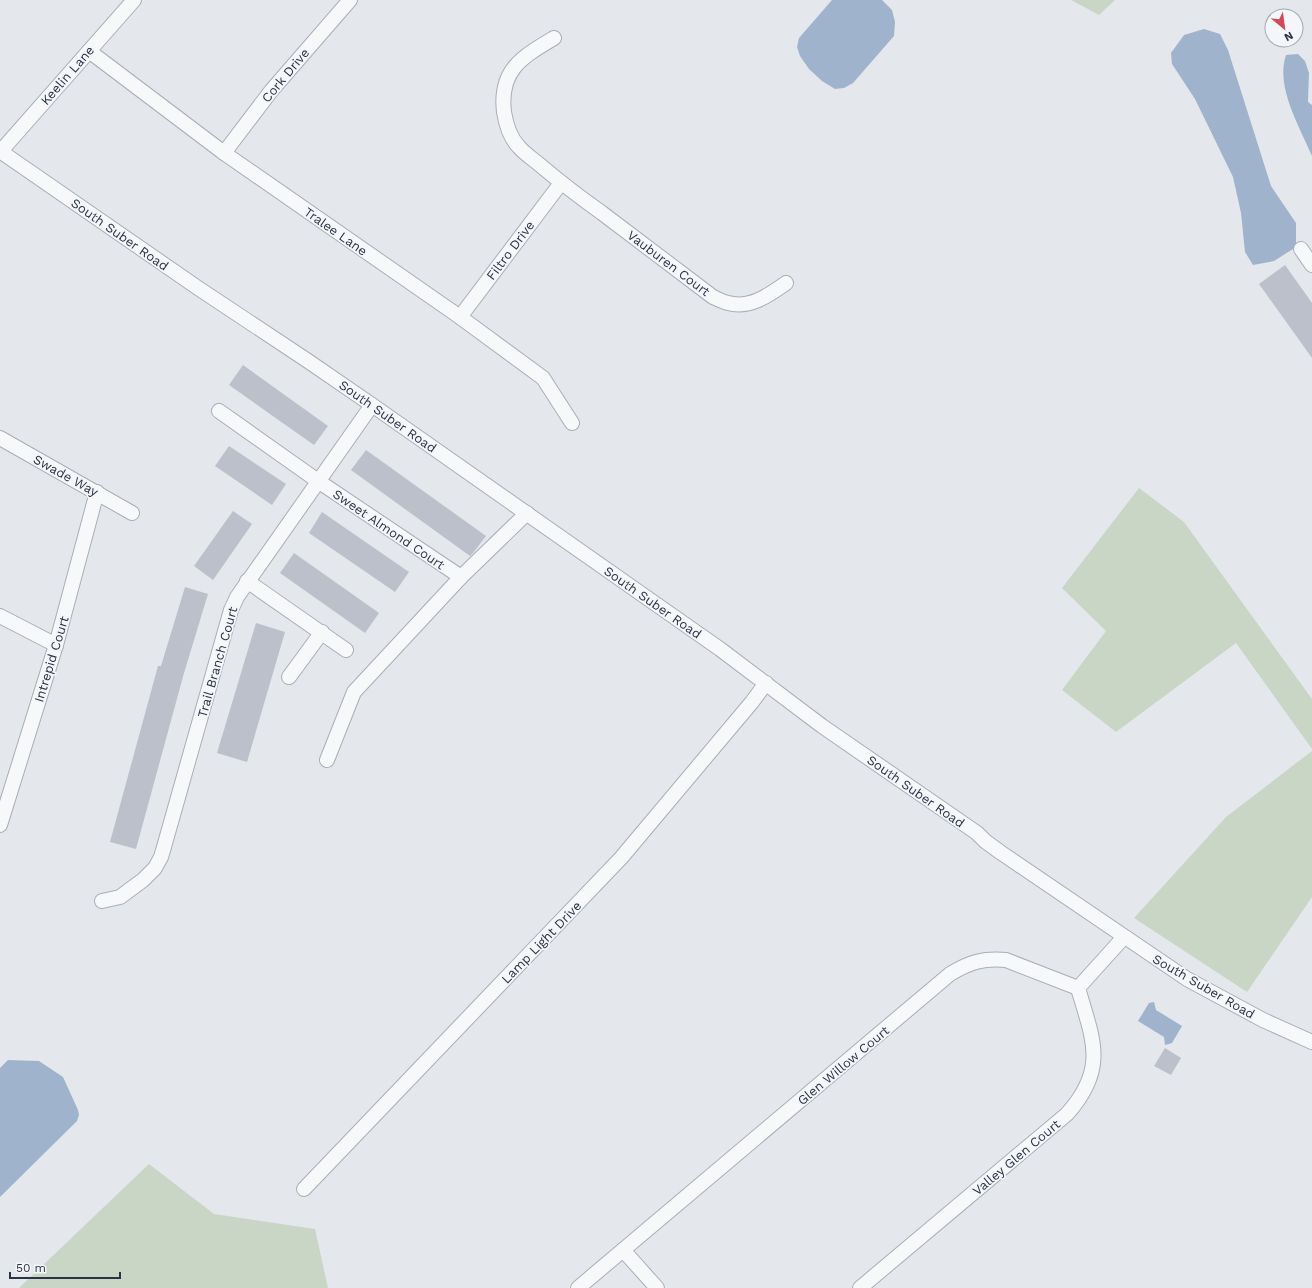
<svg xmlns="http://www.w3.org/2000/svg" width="1312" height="1288" font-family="'Work Sans',sans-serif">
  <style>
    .green { fill: #c9d6c5 }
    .water { fill: #9fb4cc }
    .building { fill: #bbc0ca }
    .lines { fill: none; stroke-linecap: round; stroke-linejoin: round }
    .minor-casing { stroke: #a9aeb7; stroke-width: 16 }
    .minor { stroke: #f7f8fa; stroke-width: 14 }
    .labels { text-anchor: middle; stroke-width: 3.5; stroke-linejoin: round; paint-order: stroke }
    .street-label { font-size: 13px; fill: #2b3445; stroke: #f4f6f9 }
  </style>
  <rect width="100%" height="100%" fill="#e4e7ec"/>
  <g class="green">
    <polygon points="1071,0 1115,0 1099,15"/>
    <polygon points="1139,488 1184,522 1312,699 1312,749 1236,643 1116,732 1062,690 1106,631 1062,588"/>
    <polygon points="1312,751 1312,897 1247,992 1134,918 1226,817"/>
    <polygon points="149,1164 214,1214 315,1229 328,1288 19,1288"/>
  </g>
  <g class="water">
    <polygon points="832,0 882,0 892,10 895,22 894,36 853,83 844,88 835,89 822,81 809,69 800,56 797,47 799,38"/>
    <polygon points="1204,29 1220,34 1228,50 1271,186 1296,223 1296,247 1274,261 1253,265 1245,252 1241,213 1233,177 1195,99 1172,64 1171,53 1184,35"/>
    <path d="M1298 54 1305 61 1309 73 1308 102 1312 105V156C1300 127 1275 87 1286 55Z"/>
    <polygon points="1154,1002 1156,1010 1182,1026 1172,1043 1165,1045 1164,1037 1138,1021 1149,1003"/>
    <polygon points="8,1060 39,1061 63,1077 78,1110 79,1115 77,1121 0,1197 0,1068"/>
  </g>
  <g class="building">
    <polygon points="1285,265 1312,303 1312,358 1259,284"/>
    <polygon points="243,365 328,426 314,445 229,385"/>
    <polygon points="229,446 286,484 272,505 215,466"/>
    <polygon points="366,450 486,536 473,553 470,556 351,470"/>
    <polygon points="233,511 252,524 213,580 194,566"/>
    <polygon points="322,512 409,572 395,592 309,533"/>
    <polygon points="294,553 379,613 365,633 280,573"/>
    <polygon points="185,587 208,594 184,673 136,849 110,842 158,666 161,666"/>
    <polygon points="256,623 285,632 247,762 217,753"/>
    <polygon points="1165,1048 1181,1058 1171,1075 1154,1066"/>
  </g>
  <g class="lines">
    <g class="minor-casing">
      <g id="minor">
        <path d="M554 38C522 57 499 70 504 112 506 124 510 138 519 147 525 154 533 159 540 165 560 182 581 198 602 213 639 241 676 269 713 297 718 299 723 302 728 303 750 309 769 295 786 283"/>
        <polyline points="89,51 224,153 460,317 543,378 572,423"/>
        <polyline points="0,151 198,288 308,361 372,405 720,649 822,726 977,833 985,841 1000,852 1187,979 1263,1020 1312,1042"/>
        <polyline points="0,152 134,0"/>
        <polyline points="224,153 271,91 350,0"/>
        <polyline points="1301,249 1312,265"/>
        <polyline points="460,317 561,183"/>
        <polyline points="219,411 318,481 461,577"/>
        <polyline points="0,438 132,513"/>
        <polyline points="247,581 346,650"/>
        <polyline points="0,616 56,645"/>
        <polyline points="289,677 322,632"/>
        <polyline points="327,760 354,692 461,577 527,513"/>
        <polyline points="0,825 56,645 97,492"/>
        <polyline points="102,901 120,897 143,880 155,868 161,857 164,847 231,610 237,597 372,405"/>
        <polyline points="304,1189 621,858 752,702 766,683"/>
        <polyline points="623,1250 657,1288"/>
        <path d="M578 1288 950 974C970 962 983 958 1006 960L1078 988 1124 937"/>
        <path d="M860 1288 1067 1114C1108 1068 1093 1040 1078 988"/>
      </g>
    </g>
    <use href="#minor" class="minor"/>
  </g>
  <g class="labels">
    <g class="street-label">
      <text transform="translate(67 75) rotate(-49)" y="5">Keelin Lane</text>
      <text transform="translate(285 75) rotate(-50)" y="5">Cork Drive</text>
      <text transform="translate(336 231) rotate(35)" y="5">Tralee Lane</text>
      <text transform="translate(120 234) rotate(35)" y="5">South Suber Road</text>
      <text transform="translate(510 250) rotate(-53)" y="5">Filtro Drive</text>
      <text transform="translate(669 263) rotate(37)" y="5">Vauburen Court</text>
      <text transform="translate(388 416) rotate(35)" y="5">South Suber Road</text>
      <text transform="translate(66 475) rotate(29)" y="5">Swade Way</text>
      <text transform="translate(389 529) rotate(34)" y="5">Sweet Almond Court</text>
      <text transform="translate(653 602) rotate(35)" y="5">South Suber Road</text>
      <text transform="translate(51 659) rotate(-73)" y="5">Intrepid Court</text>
      <text transform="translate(217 662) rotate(-74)" y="5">Trail Branch Court</text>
      <text transform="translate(916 791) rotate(35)" y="5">South Suber Road</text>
      <text transform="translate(541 942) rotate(-46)" y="5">Lamp Light Drive</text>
      <text transform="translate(1204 986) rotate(30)" y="5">South Suber Road</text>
      <text transform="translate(843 1065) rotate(-40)" y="5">Glen Willow Court</text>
      <text transform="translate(1016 1157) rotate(-40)" y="5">Valley Glen Court</text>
    </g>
  </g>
  <g transform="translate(1284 28) rotate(151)"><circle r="19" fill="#f4f6f9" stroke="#a4a8b1"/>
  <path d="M0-3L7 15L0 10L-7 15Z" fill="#d1495b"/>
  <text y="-6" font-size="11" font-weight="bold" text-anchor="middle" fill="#2b3445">N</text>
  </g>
  <path d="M10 1272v6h110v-6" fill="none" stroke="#2b3445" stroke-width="2"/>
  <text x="16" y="1272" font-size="12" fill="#2b3445" stroke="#f4f6f9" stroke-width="3" paint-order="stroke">50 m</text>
</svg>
